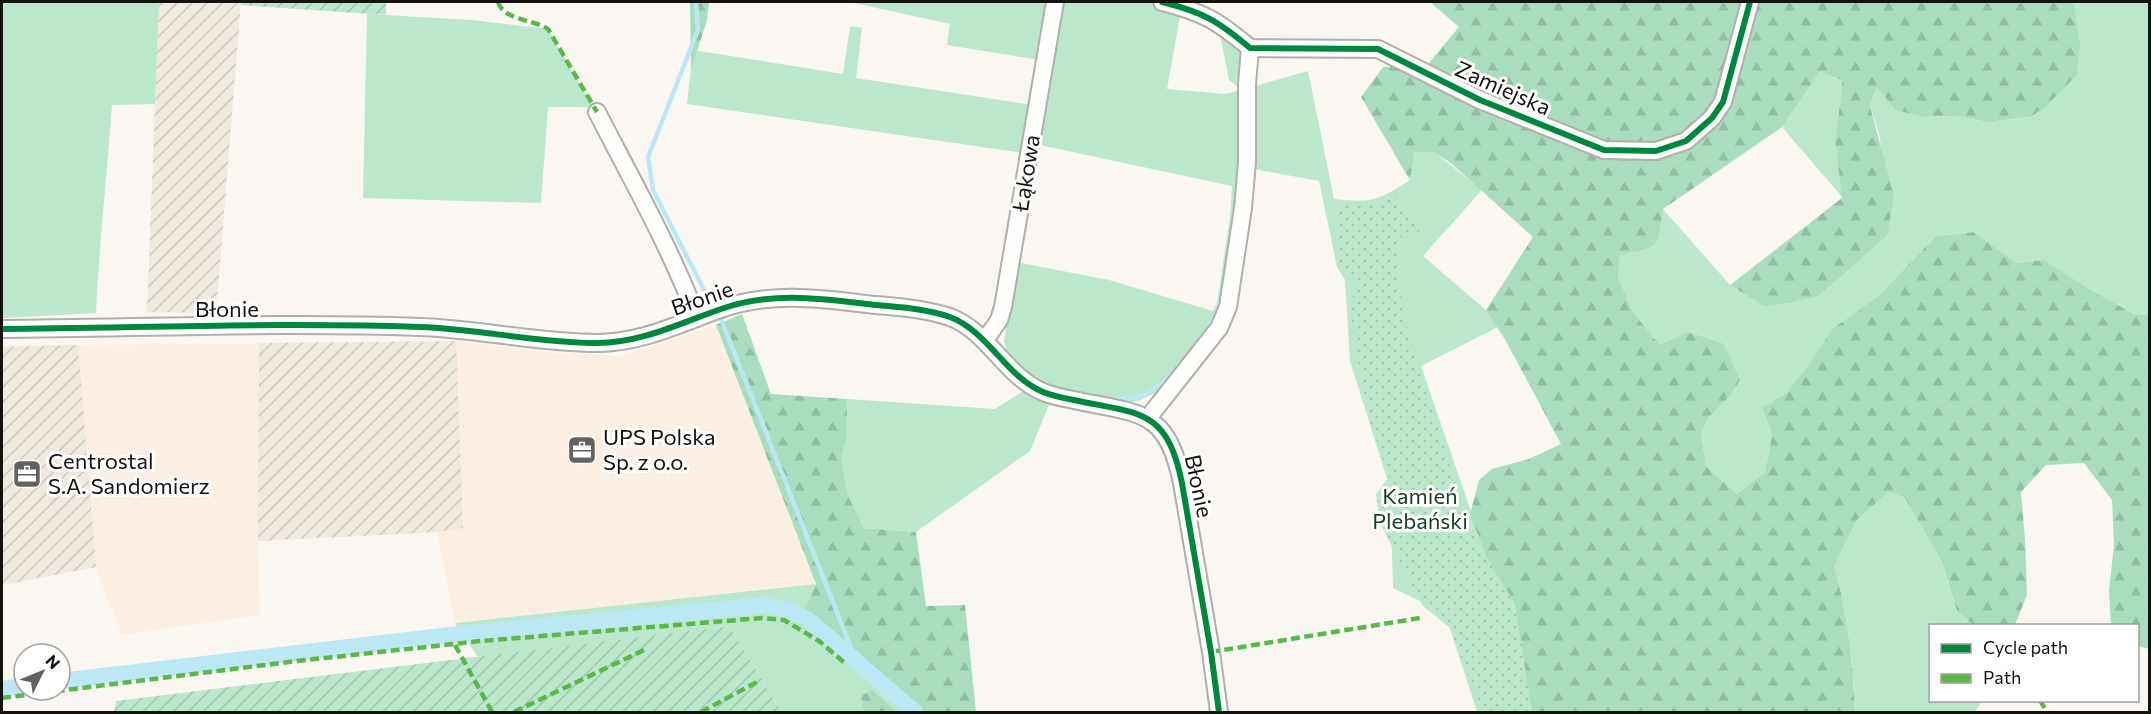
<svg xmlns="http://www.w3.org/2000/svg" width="2151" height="714" font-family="Commissioner,sans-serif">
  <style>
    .commercial { fill: #fbefe4 }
    .industrial { fill: url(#industrial-furrows) }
    .grass { fill: #bbe8cc }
    .forest { fill: url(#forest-firs) }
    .park { fill: url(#park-dots) }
    .garden { fill: url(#garden-furrows) }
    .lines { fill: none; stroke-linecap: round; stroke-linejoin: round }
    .stream { stroke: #bce8f5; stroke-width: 4.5 }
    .canal { stroke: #bce8f5; stroke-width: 16 }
    .minor-casing { stroke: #b1aeab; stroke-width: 20 }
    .minor { stroke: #fefefd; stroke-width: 16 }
    .quiet { stroke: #58b947; stroke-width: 4.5; stroke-dasharray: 9 4.5; stroke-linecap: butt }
    .cycleway-casing { stroke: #fff; stroke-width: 10 }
    .cycleway { stroke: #00873e; stroke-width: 6 }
    .labels { text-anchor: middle; stroke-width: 6; stroke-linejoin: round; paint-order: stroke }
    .street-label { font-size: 22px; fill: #14120f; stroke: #fff }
    .poi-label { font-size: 22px; fill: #14120f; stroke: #fff; text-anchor: start }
    .park-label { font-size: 22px; fill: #153e29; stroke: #fff }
  </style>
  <defs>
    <pattern id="industrial-furrows" width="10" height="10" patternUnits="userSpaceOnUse" patternTransform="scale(1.5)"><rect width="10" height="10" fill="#f0e9df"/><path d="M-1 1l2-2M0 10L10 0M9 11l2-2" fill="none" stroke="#cdc7be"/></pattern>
    <pattern id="forest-firs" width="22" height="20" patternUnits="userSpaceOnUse" patternTransform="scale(1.5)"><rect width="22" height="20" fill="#aaddbf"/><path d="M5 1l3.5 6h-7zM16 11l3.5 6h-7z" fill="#91bda3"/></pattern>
    <pattern id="park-dots" width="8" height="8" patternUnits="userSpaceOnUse" patternTransform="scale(1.5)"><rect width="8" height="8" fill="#bbe8cc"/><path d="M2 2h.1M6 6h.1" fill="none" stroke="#a0c6ae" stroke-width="1.8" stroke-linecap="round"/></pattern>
    <pattern id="garden-furrows" width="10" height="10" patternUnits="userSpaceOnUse" patternTransform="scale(1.5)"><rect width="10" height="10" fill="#bbe8cc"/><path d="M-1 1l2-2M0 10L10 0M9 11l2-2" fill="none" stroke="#a0c6ae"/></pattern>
  </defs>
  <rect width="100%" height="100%" fill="#faf6f2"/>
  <polygon class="commercial" points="716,325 816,584 455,623 437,532 258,541 260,615 122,635 95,567 2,585 2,346 456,341 552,353 621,356"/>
  <g class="industrial">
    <polygon points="159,2 241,2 216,313 147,312"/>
    <polygon points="456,341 463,528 437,532 258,541 259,343"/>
    <polygon points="78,345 96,567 2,585 2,347"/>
  </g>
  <g class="grass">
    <path d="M2 2H159L155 104 112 105C107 175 99 244 96 313L2 318Z"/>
    <polygon points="849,2 1048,2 1042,27 1040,60 947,45 950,24"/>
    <polygon points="1060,2 1146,2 1181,11 1167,89 1225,94 1237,91 1237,86 1229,80 1220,35 1237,45 1243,60 1244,145 1227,285 1212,329 1167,382 1155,393 1141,400 1127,403 1060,392 1027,375 1007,353 1004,341 1016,262 1109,280 1213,311 1217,303 1230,217 1232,186 1035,144"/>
    <path d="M2071 2H2149V315L2134 314 2093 291 2044 260 2016 263 1974 232 1936 236 1878 296 1832 329 1809 364 1786 395 1762 407 1772 435 1765 472 1737 494 1706 466 1701 433 1709 417 1730 396 1688 332 1660 346 1634 314 1618 277 1620 255C1661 246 1658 251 1663 209L1730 285 1764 305 1789 303 1819 296 1887 236 1880 137 1870 106 1876 86 1924 117 1958 116 1986 122 2030 117 2074 4Z"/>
    <polygon points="367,14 472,20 548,29 593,107 548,107 541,203 363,198"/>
    <polygon points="850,26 862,28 856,78 1032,105 1024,153 687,104 693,50 843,74"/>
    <polygon points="1820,70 1842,80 1840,105 1835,138 1843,198 1782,127"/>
    <path d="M1308 71 1334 199C1373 203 1377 201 1410 180L1415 152H1434L1482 190 1423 256 1486 310 1498 327 1421 366 1487 558 1485 712H1477L1445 613 1393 588 1390 488 1350 361 1345 280 1337 267 1319 181 1254 169 1255 86Z"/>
    <polygon points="1023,391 1049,405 1030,451 916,532 864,528 848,495 841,457 847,437 847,399 995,409"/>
    <path d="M1888 492 1905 498 1942 562 1957 611 1973 625 1930 626V700L1982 701 1975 712H1855C1853 663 1848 614 1834 566L1857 520Z"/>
    <polygon points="816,584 805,611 920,712 897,712 872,691 862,696 864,712 782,712 729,626 478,657 455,623"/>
  </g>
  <g class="forest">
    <polygon points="690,2 709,2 707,20 691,70"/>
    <path d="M1430 2H2071L2074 4 2080 44 2077 75 2044 108 2030 117 1986 122 1958 116 1924 117 1896 110 1876 87 1870 106 1894 196 1887 236 1819 296 1789 303 1764 306 1730 285 1842 198 1835 138 1840 105 1842 80 1820 71 1782 127 1663 209C1658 251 1661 246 1620 255L1618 277 1634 314 1660 345 1688 332 1724 344 1740 380 1730 396 1709 417 1701 433 1706 466 1737 494 1765 472 1772 435 1762 407 1786 394 1809 364 1832 329 1878 296 1936 236 1974 232 2016 263 2044 260 2093 291 2134 314 2149 315V649L2138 646V626L2111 625 2109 591 2114 545 2112 500 2084 463 2046 465 2021 492 2025 539 2027 595 2015 625H1973L1957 611 1942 562 1905 498 1888 492 1857 520 1834 566C1848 614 1853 663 1855 712H1485L1487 558 1470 514 1479 480 1492 469 1529 459 1561 444 1506 341 1486 310 1533 237 1452 164 1434 152H1415L1410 180 1361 97 1383 67 1428 64 1459 27Z"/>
    <polygon points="742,314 771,394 847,399 847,437 841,457 848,495 864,528 916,532 926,606 965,605 976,712 920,712 804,611 816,584 716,325"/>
    <polygon points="872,690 897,712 864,712 861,696"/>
  </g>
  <polygon class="park" points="1396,195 1421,234 1396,238 1402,312 1469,528 1515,604 1532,712 1481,712 1450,628 1423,606 1380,523 1376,494 1389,477 1367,412 1351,317 1355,277 1337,267 1339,204 1375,205"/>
  <g class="garden">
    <polygon points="241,2 386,2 386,15 241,5"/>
    <polygon points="729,626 782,712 114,712 116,701"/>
  </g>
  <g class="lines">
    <g class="stream">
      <polyline points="696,2 698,30 648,157 653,190 708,298"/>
      <polyline points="721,319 857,663"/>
      <polyline points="1209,328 1220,303 1223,282"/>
      <path d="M1111 399C1141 402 1161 387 1180 365"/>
    </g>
    <g class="canal">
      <polyline points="60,681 459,634 768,605 788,610 809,620 915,712"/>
      <polyline points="2,689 24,686"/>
    </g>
    <g class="minor-casing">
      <g id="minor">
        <path d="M1162 2C1203 12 1218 21 1250 48L1378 49 1480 100 1604 150 1656 151 1686 141 1712 118 1723 102 1750 2"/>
        <path d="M597 112C632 180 670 247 697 318"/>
        <path d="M2 329C141 328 281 322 420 327 479 329 538 343 597 343 643 343 682 322 724 308 774 291 824 299 875 305 900 307 926 309 950 317 989 332 1005 376 1043 392 1053 396 1063 398 1074 400 1139 414 1167 408 1182 483L1211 652 1219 712"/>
        <polyline points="985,340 999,320 1003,307 1055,2"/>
        <polyline points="1148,418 1219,328 1228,307 1243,208 1247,162 1247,84 1250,48"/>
      </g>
    </g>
    <use href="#minor" class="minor"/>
    <g class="quiet">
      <path d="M498 2C503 20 533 19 548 29L597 112"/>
      <polyline points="455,645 492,712"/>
      <polyline points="1211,652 1420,618"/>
      <polyline points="2,698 297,661 481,641 762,618 784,620 819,641 846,664"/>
      <polyline points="2040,700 2047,712"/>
      <polyline points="514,712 646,649"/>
      <polyline points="701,712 757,682"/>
    </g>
    <g class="cycleway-casing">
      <g id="cycleway">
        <path d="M1162 2C1203 12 1218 21 1250 48L1378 49 1480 100 1604 150 1656 151 1686 141 1712 118 1723 102 1750 2"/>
        <path d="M2 329C141 328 281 322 420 327 479 329 538 343 597 343 643 343 682 322 724 308 774 291 824 299 875 305 900 307 926 309 950 317 989 332 1005 376 1043 392 1053 396 1063 398 1074 400 1139 414 1167 408 1182 483L1211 652 1219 712"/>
      </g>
    </g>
    <use href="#cycleway" class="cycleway"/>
  </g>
  <defs>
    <g id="office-square" transform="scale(1.5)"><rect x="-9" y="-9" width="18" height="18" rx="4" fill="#64625e" stroke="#fff"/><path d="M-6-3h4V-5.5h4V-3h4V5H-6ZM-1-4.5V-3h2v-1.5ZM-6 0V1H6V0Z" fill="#fff"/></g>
  </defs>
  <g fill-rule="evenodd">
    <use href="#office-square" x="582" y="450"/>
    <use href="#office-square" x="27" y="474"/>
  </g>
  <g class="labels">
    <g class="street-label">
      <text transform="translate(1503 88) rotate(24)" y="8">Zamiejska</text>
      <text transform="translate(1026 173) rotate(-81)" y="8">Łąkowa</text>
      <text transform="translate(702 298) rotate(-19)" y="8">Błonie</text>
      <text x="227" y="317">Błonie</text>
      <text transform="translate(1199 486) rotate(78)" y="8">Błonie</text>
    </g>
    <g class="poi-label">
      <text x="603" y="445">UPS Polska<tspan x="603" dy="25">Sp. z o.o.</tspan></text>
      <text x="48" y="469">Centrostal<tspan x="48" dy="25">S.A. Sandomierz</tspan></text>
    </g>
    <g class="park-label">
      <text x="1420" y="504">Kamień<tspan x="1420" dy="25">Plebański</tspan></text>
    </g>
  </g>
  <rect width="2151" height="714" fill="none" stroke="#14120f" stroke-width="6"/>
  <rect x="1929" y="624" width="210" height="78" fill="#ffffff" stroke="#a1a09f" stroke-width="1.5"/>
  <rect x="1941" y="644" width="30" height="9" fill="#00873e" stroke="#a1a09f" stroke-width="1.5"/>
  <text x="1983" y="654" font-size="18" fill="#14120f">Cycle path</text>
  <rect x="1941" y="674" width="30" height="9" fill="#58b947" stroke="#a1a09f" stroke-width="1.5"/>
  <text x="1983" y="684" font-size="18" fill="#14120f">Path</text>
  <g transform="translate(42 672) rotate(47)"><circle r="28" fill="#ffffff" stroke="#a1a09f" stroke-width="1.5"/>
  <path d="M0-4.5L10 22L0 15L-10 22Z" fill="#64625e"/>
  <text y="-9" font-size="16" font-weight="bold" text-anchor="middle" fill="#14120f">N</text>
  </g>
</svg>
